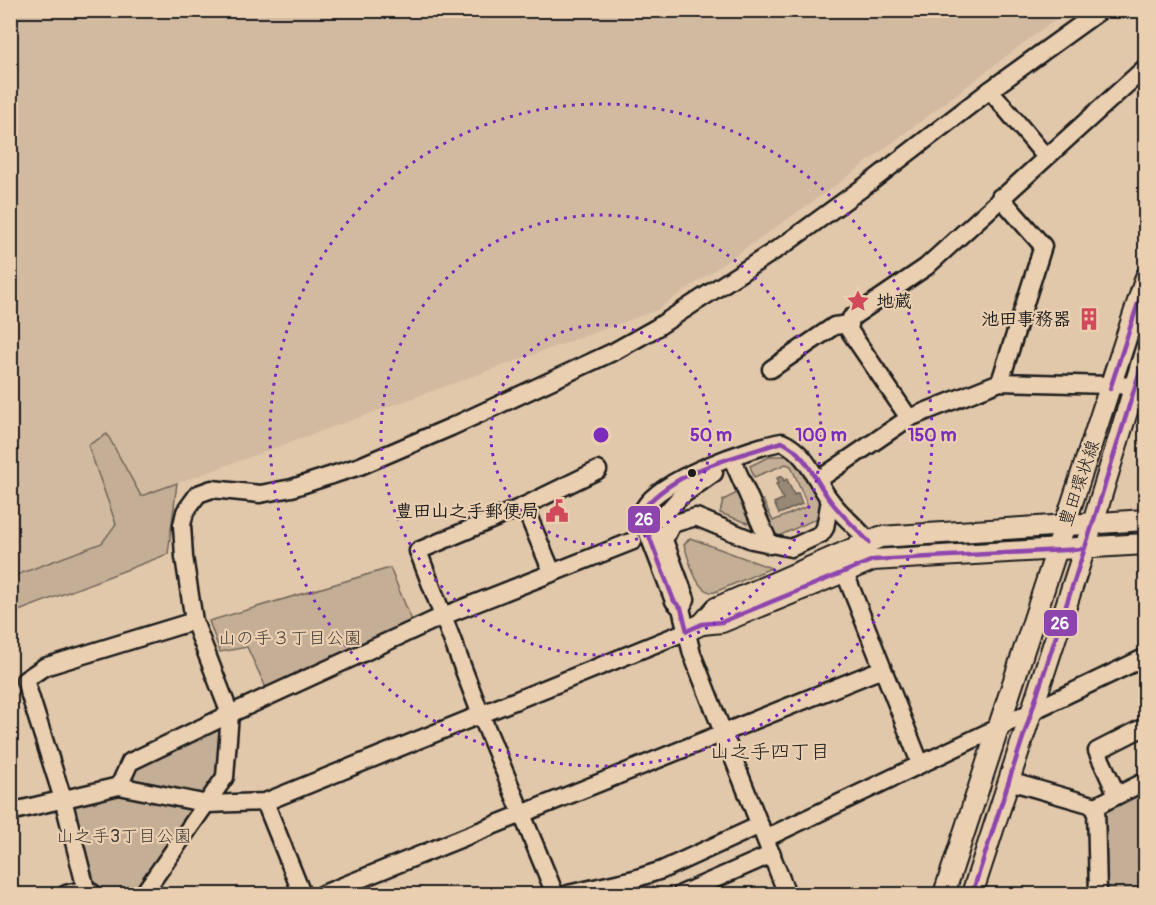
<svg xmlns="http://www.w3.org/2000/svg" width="1156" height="905" font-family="Pangolin,'Klee One',sans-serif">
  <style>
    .built { fill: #d2baa0 }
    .green { fill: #c4ae96; stroke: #706559; stroke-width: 1.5 }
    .water { fill: #988976; stroke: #665d52; stroke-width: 1.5 }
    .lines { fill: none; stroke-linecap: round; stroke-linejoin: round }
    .minor-casing { stroke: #1c1c1c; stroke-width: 21 }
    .major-casing { stroke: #1c1c1c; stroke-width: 24 }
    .minor { stroke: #eacfb1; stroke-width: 16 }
    .major { stroke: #eacfb1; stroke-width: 20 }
    .bus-1-casing { stroke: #eacfb1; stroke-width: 9 }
    .bus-1 { stroke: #8e44ad; stroke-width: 4.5 }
    .ring { fill: none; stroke: #7b2cbf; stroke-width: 3; stroke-dasharray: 3 6 }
    .bus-dot { fill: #1c1c1c; stroke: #eacfb1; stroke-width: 2 }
    .labels { text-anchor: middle; stroke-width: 4.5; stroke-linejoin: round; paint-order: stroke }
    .poi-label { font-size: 18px; font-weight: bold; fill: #1c1c1c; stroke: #eacfb1; text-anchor: end }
    .street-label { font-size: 18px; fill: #1c1c1c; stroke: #eacfb1 }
    .park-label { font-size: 18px; fill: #46403a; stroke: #eacfb1 }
    .neighbourhood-label { font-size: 20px; fill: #1c1c1c; stroke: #eacfb1 }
    .centre { fill: #7b2cbf; stroke: #eacfb1; stroke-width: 3 }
    .ring-label { font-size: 18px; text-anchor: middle; font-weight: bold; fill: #7b2cbf; stroke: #eacfb1; stroke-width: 4.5; stroke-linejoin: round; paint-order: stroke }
    .line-badge { stroke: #eacfb1; stroke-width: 2 }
    .badge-label { font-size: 16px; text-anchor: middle; font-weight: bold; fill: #fff }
  </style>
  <rect width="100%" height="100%" fill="#e2c8ab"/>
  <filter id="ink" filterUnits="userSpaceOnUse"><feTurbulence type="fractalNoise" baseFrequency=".0167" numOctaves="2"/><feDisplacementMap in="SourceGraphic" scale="12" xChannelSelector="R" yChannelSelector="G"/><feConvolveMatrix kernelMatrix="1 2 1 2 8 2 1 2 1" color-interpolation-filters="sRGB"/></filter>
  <g filter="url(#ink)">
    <polygon class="built" points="11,11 1066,11 842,181 657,310 142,496 154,557 11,602"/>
    <g class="green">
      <polygon points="107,434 141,496 177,483 168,554 11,614 11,577 102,543 116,524 88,445"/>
      <polygon points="771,456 786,456 800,465 822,504 820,517 779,536 767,527 756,503 763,500 773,521 808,506 791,466 786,464 754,477 750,466"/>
      <polygon points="741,491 756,526 720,513 723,500"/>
      <path d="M690 538 771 568 715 592C696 595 689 559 684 545Z"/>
      <polygon points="390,568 412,621 268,692 247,647 220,652 209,621"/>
      <polygon points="224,724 219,772 137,894 105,894 93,884 70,802 120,791 135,767"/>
      <polygon points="1145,788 1146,891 1142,894 1104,894 1104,815 1107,809"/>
    </g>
    <polygon class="water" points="782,476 784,481 787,479 794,495 798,493 802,504 779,514 774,503 783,499 776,484 779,483 777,478"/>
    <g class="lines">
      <g class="minor-casing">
        <g id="minor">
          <polyline points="990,90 1045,156"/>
          <polyline points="1000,197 1043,246 1000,382"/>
          <polyline points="771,369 834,326 850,324"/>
          <polyline points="909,418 849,330 851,318 926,267 1146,67"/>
          <polyline points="733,461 770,545"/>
          <polyline points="818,480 909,418 1000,382 1146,386"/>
          <polyline points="524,506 552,572"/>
          <polyline points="652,543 655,525 680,497 714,473"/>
          <polyline points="845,573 920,763"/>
          <polyline points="681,608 686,599 664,540 672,524 696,517 752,540 791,548 821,534 825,528 830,500"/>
          <polyline points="1009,781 1096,806 1146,781"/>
          <polyline points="119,786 130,762 230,714 443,616 633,541"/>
          <polyline points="1117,795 1097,751 1146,726"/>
          <polyline points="265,802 302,894"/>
          <polyline points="1096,806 1098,894"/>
          <polyline points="10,812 119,786 208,804 265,802 687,631"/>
          <polyline points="766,838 1146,657"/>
          <polyline points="66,894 86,889"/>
          <polyline points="94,894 86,889 63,799 25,680 44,667 194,621"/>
          <polyline points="143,894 225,777 230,714 194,621 184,557 182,525 185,512 198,494 212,489 260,494 292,488 360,466 451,427 615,351 656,328 788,242 872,181 990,90 1101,10"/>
          <polyline points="323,894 882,669"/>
          <polyline points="555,894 481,715 418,551 524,506 598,470"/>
          <polyline points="568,894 634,879 662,870 760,825"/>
          <polyline points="681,894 772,854"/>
          <path d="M787 894 692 654 681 608 674 601 644 523V508C661 479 748 448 782 442 807 453 814 478 830 500 841 515 857 527 869 542"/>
        </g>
      </g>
      <g class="major-casing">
        <g id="major">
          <polyline points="702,624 716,608 880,537 1146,520"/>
          <polyline points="687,631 702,624 722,622 873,560 1146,544"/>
          <polyline points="944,894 1146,277"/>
          <polyline points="972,894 1093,523 1146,349"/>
        </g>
      </g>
      <use href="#minor" class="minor"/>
      <use href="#major" class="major"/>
      <g class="bus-1-casing">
        <g id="bus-1">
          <polyline points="1110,389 1146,279"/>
          <path d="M687 631 681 608 674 601 644 523V508C677 469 736 457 782 442 807 454 814 479 830 500 841 515 856 528 869 542"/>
          <polyline points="687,631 702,624 722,622 873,560 1083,549"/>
          <polyline points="972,894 1093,523 1146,351"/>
        </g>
      </g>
      <use href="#bus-1" class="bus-1"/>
    </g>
  </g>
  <g class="ring">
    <circle cx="601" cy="435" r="110"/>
    <circle cx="601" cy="435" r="220"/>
    <circle cx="601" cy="435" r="331"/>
  </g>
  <defs>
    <g id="sight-bare" transform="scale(1.8)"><path d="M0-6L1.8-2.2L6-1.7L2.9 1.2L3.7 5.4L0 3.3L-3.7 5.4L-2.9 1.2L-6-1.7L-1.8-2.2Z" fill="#d1495b" stroke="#eacfb1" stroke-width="2.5" paint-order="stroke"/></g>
    <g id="building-bare" transform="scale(1.8)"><path d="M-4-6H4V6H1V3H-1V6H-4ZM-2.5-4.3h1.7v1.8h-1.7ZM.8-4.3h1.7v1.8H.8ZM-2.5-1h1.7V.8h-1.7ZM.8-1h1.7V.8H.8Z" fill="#d1495b" stroke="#eacfb1" stroke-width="2.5" paint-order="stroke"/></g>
    <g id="civic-bare" transform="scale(1.8)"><path d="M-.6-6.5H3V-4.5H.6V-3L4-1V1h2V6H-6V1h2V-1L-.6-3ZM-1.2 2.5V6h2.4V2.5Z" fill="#d1495b" stroke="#eacfb1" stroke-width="2.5" paint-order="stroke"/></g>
  </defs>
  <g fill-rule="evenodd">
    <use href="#sight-bare" x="858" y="301"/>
    <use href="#building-bare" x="1089" y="319"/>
    <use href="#civic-bare" x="557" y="511"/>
  </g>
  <circle class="bus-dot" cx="692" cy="473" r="5"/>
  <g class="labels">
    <g class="poi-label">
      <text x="876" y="307" text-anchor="start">地蔵</text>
      <text x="1071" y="325">池田事務器</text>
      <text x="539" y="517">豊田山之手郵便局</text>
    </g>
    <g class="street-label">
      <text transform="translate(1079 483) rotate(-71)" y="6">豊田環状線</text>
    </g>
    <g class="park-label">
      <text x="290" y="644">山の手３丁目公園</text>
      <text x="124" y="842">山之手3丁目公園</text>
    </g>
    <g class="neighbourhood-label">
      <text x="770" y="758">山之手四丁目</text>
    </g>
  </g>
  <circle cx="601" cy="435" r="9" class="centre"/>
  <g class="ring-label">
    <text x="711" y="441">50 m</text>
    <text x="821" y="441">100 m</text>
    <text x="932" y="441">150 m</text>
  </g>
  <g class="line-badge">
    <rect x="627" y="505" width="34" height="29" rx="6" fill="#8e44ad"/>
    <rect x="1043" y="609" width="35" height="28" rx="6" fill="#8e44ad"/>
  </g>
  <g class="badge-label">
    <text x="644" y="525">26</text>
    <text x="1060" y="629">26</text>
  </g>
  <rect width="1156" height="905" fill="none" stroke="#eacfb1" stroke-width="36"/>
  <rect x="18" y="18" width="1120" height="869" fill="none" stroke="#1c1c1c" stroke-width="2" filter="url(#ink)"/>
</svg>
